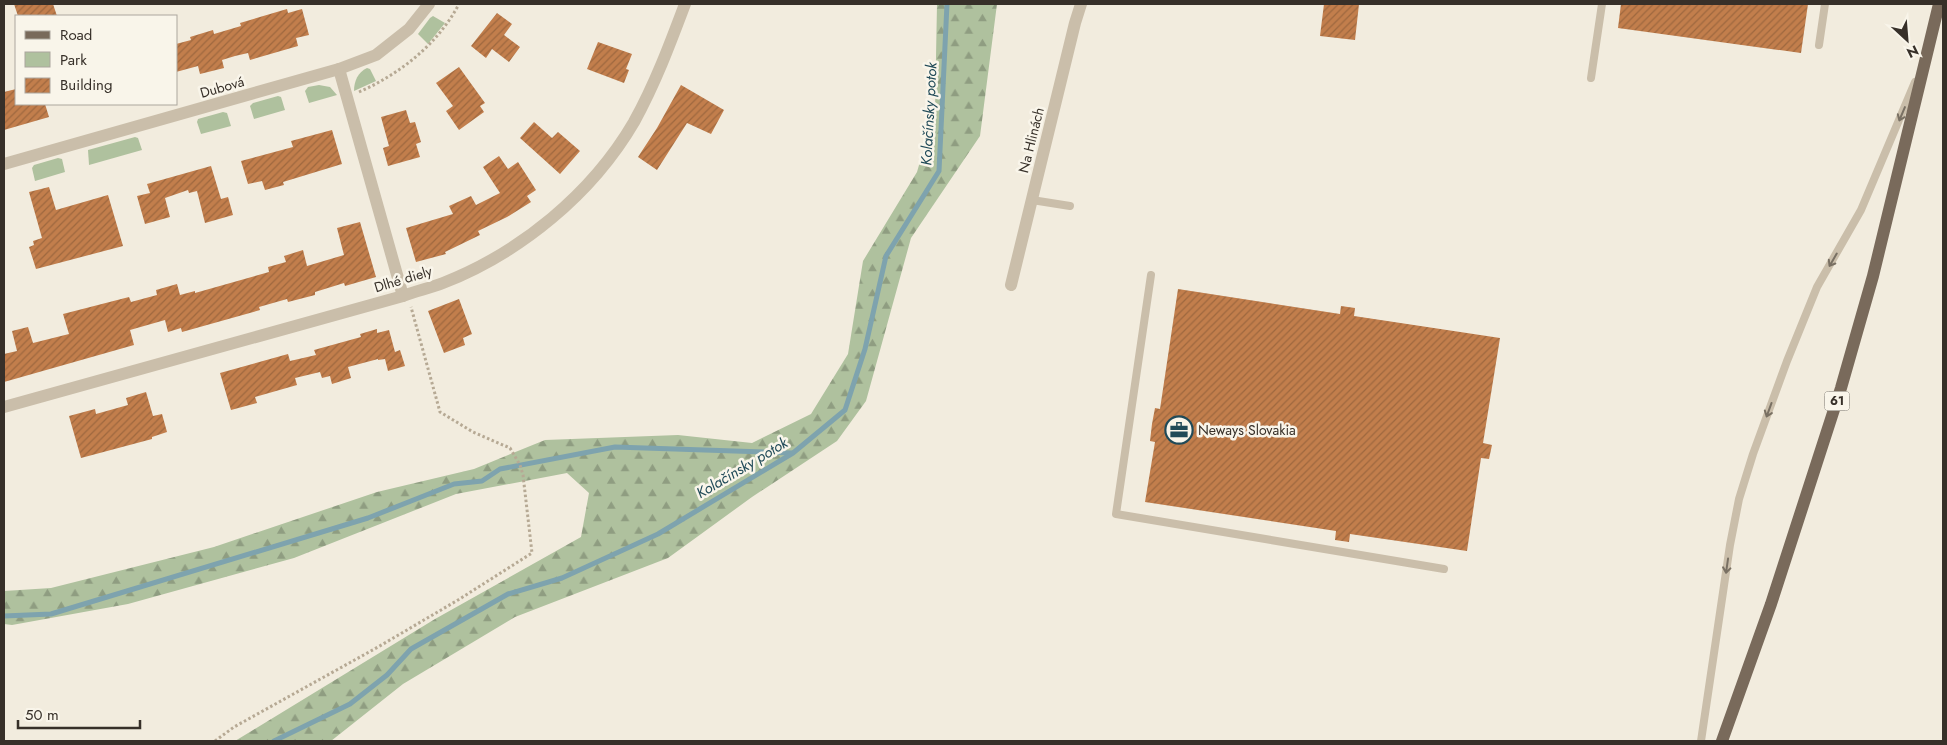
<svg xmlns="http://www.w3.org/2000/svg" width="1947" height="745" font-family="Jost,sans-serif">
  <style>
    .green { fill: #afc19e }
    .forest { fill: url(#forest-firs) }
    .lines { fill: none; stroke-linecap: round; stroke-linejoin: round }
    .stream { stroke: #7ea3ae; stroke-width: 5 }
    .building { fill: url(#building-hatch) }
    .path { stroke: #b6a994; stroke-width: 3; stroke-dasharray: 2.5 2.5; stroke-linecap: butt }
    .lane { stroke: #cabeaa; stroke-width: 8 }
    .street { stroke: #cabeaa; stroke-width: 12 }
    .primary { stroke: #796a5b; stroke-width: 12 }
    .oneway { stroke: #797063 }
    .labels { text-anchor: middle; stroke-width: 5; stroke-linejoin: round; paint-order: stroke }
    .shield { fill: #f9f5ea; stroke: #716b63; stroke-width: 1 }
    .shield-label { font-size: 12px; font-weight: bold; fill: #373029 }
    .street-label { font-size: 14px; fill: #373029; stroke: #f9f5ea }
    .poi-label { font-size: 14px; fill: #373029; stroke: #f9f5ea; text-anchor: start }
    .water-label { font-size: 15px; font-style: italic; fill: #204a58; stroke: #f9f5ea }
  </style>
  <defs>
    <pattern id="forest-firs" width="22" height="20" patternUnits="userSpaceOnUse" patternTransform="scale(1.25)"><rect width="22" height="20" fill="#afc19e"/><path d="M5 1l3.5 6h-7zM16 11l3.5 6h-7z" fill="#8f9d81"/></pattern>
    <pattern id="building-hatch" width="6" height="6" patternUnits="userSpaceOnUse" patternTransform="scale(1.25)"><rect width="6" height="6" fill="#c27e4c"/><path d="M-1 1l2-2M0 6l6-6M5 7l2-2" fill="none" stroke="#9e683f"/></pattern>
  </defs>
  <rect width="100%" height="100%" fill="#f2ecde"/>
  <g class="green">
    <polygon points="433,16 445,23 428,44 418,34 430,18"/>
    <path d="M367 68 370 69 376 81 354 91C354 81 358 72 367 68Z"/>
    <polygon points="319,85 330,87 337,95 309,103 305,91 308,87"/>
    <polygon points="278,96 281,97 285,110 254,119 250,106 253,103"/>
    <polygon points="223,112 227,113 231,126 201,134 197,122 198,119"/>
    <polygon points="135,137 138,138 142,150 89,165 88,150"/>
    <polygon points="58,158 62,159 65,172 35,181 32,168 34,165"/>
  </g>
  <polygon class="forest" points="937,4 997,4 980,136 911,238 866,401 837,441 752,497 668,558 515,617 403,684 331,741 235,741 435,619 581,537 589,493 567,473 456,494 294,558 128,604 12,625 4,624 4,591 51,588 214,547 377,492 474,469 545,440 678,435 752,443 811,414 848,354 863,261 917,172 935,110"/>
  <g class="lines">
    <g class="stream">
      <polyline points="4,616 51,614 368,518 454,484 482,481 500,469 615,447 792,453"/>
      <polyline points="274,741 350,704 387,675 411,649 508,594 562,578 658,534 793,453 845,410 865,349 886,256 939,171 947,4"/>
    </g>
  </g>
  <g class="building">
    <polygon points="14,4 53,4 57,16 18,16"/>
    <polygon points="1324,4 1359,4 1355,40 1320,36"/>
    <polygon points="1621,4 1808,4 1801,53 1618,28"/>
    <polygon points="287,9 288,13 302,9 309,35 296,38 298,46 250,60 248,53 235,56 222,60 224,68 200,74 198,66 176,72 176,44 191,40 190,37 213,30 214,34 241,26 240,23"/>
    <polygon points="497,13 512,24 504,35 520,47 509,62 492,49 486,58 471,46"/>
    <polygon points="598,42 632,54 626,69 629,70 624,83 587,69"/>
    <polygon points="459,67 485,103 480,106 484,112 459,130 446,111 453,106 436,83"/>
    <polygon points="681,85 724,110 711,134 687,123 657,170 638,157 657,128"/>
    <polygon points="16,89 16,104 45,104 49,117 4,130 4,92"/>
    <polygon points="406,110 410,123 415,122 421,142 416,144 420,157 388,166 383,148 389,146 381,117"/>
    <polygon points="534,122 552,138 558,132 580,151 560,174 520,138"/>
    <polygon points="332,130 342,164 283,182 284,185 265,190 262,181 248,184 241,161 293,147 291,141"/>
    <polygon points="499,156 508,169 518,162 536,190 527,196 531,202 507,217 478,231 480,235 445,252 446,254 416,262 406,228 453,214 449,206 471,196 476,205 500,193 483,167"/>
    <polygon points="211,166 221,199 228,197 233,215 205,223 197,191 189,193 188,190 165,198 170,217 145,224 137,196 150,193 147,184"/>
    <polygon points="49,187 56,210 108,195 123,246 36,269 29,247 34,245 33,241 42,238 29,192"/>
    <polygon points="360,222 376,277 345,286 344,283 315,292 315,295 288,302 287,299 259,307 260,310 182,332 181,328 168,332 165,320 130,330 134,345 4,382 4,354 17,351 12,331 28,327 33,343 69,334 63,314 129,297 131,302 157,295 156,290 177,284 180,295 195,291 195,293 269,272 268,267 286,262 284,256 303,250 307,266 344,255 337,228"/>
    <polygon points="1178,289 1340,314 1341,306 1355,308 1354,316 1500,338 1483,443 1492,445 1489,459 1481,458 1467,551 1350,534 1349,542 1335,540 1336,531 1145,502 1155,442 1150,441 1152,424 1155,408 1160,409"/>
    <polygon points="459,299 472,334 463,338 465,345 444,353 428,311"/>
    <polygon points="377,329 377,333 389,330 395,352 400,350 405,366 388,371 385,359 378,360 378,359 348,367 351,378 332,384 330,376 322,378 320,372 295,378 297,385 255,397 257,403 231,410 220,373 288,354 290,361 316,355 314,350 361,337 360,334"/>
    <polygon points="146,392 153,416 162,414 167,432 152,437 152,439 81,458 69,416 95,409 96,414 128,405 126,398"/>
  </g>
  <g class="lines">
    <g class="path">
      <path d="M359 92C400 74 438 44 459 4"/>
      <polyline points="215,741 234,727 378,647 458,600 532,553 523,475 520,465 510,448 473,432 440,412 411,307"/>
    </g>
    <g class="lane">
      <polyline points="1819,45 1825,4"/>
      <polyline points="1591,78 1602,4"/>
      <polyline points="1032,200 1070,206"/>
      <polyline points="1151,275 1116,514 1444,569"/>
      <polyline points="1701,741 1730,545 1739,499 1753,454 1787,361 1817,287 1861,210 1915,82"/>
    </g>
    <g class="street">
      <polyline points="339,69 403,296"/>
      <polyline points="4,164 339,69 376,55 409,29 429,4"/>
      <polyline points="1011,285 1075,23 1081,4"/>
      <path d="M4 407 403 296C416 291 430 288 443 283 520 253 592 194 634 122 655 84 670 44 685 4"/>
    </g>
    <polyline class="primary" points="1722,741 1771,604 1841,388 1873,276 1939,4"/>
  </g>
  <defs><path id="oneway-shaft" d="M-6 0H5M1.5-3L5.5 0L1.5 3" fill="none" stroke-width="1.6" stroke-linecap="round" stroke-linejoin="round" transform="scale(1.25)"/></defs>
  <g class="oneway">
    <use href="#oneway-shaft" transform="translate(1902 114) rotate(113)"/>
    <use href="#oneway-shaft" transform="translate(1833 260) rotate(120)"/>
    <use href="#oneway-shaft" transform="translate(1769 410) rotate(110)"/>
    <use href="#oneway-shaft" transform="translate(1727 566) rotate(98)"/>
  </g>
  <defs>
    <g id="office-ring" transform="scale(1.4375)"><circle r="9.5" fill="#f9f5ea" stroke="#204a58" stroke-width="1.5"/><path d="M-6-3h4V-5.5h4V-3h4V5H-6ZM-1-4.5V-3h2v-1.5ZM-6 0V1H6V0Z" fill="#204a58"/></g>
  </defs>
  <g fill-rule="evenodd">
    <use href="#office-ring" x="1179" y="430"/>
  </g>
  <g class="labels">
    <rect class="shield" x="1824.5" y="391.5" width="25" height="19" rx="4"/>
    <g class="shield-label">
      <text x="1837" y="405">61</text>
    </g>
    <g class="street-label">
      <text transform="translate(222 87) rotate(-16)" y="5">Dubová</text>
      <text transform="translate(1031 140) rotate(-76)" y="5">Na Hlinách</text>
      <text transform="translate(403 279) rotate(-17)" y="5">Dlhé diely</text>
    </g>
    <g class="poi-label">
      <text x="1198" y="435">Neways Slovakia</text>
    </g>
    <g class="water-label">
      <text transform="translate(929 114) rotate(-87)" y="5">Kolačínsky potok</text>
      <text transform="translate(742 468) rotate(-31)" y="5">Kolačínsky potok</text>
    </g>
  </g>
  <rect width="1947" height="745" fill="none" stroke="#373029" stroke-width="10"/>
  <rect x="15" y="15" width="162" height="90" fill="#f9f5ea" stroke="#aba69d"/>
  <rect x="25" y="31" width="25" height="8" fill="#796a5b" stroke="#aba69d"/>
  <text x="60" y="40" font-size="15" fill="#373029">Road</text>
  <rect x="25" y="52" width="25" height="15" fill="#afc19e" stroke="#aba69d"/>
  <text x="60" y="65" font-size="15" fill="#373029">Park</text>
  <rect x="25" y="78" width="25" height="15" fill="url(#building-hatch)" stroke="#aba69d"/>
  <text x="60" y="90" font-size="15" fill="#373029">Building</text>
  <g transform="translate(1907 40) rotate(154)" stroke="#f9f5ea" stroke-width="4" paint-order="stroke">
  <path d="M0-4L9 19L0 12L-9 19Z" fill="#373029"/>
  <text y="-8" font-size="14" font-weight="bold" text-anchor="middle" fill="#373029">N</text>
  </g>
  <path d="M18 720v8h122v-8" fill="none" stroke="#373029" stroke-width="2.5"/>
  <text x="25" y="720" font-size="15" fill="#373029" stroke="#f9f5ea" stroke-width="4" paint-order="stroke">50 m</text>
</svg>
